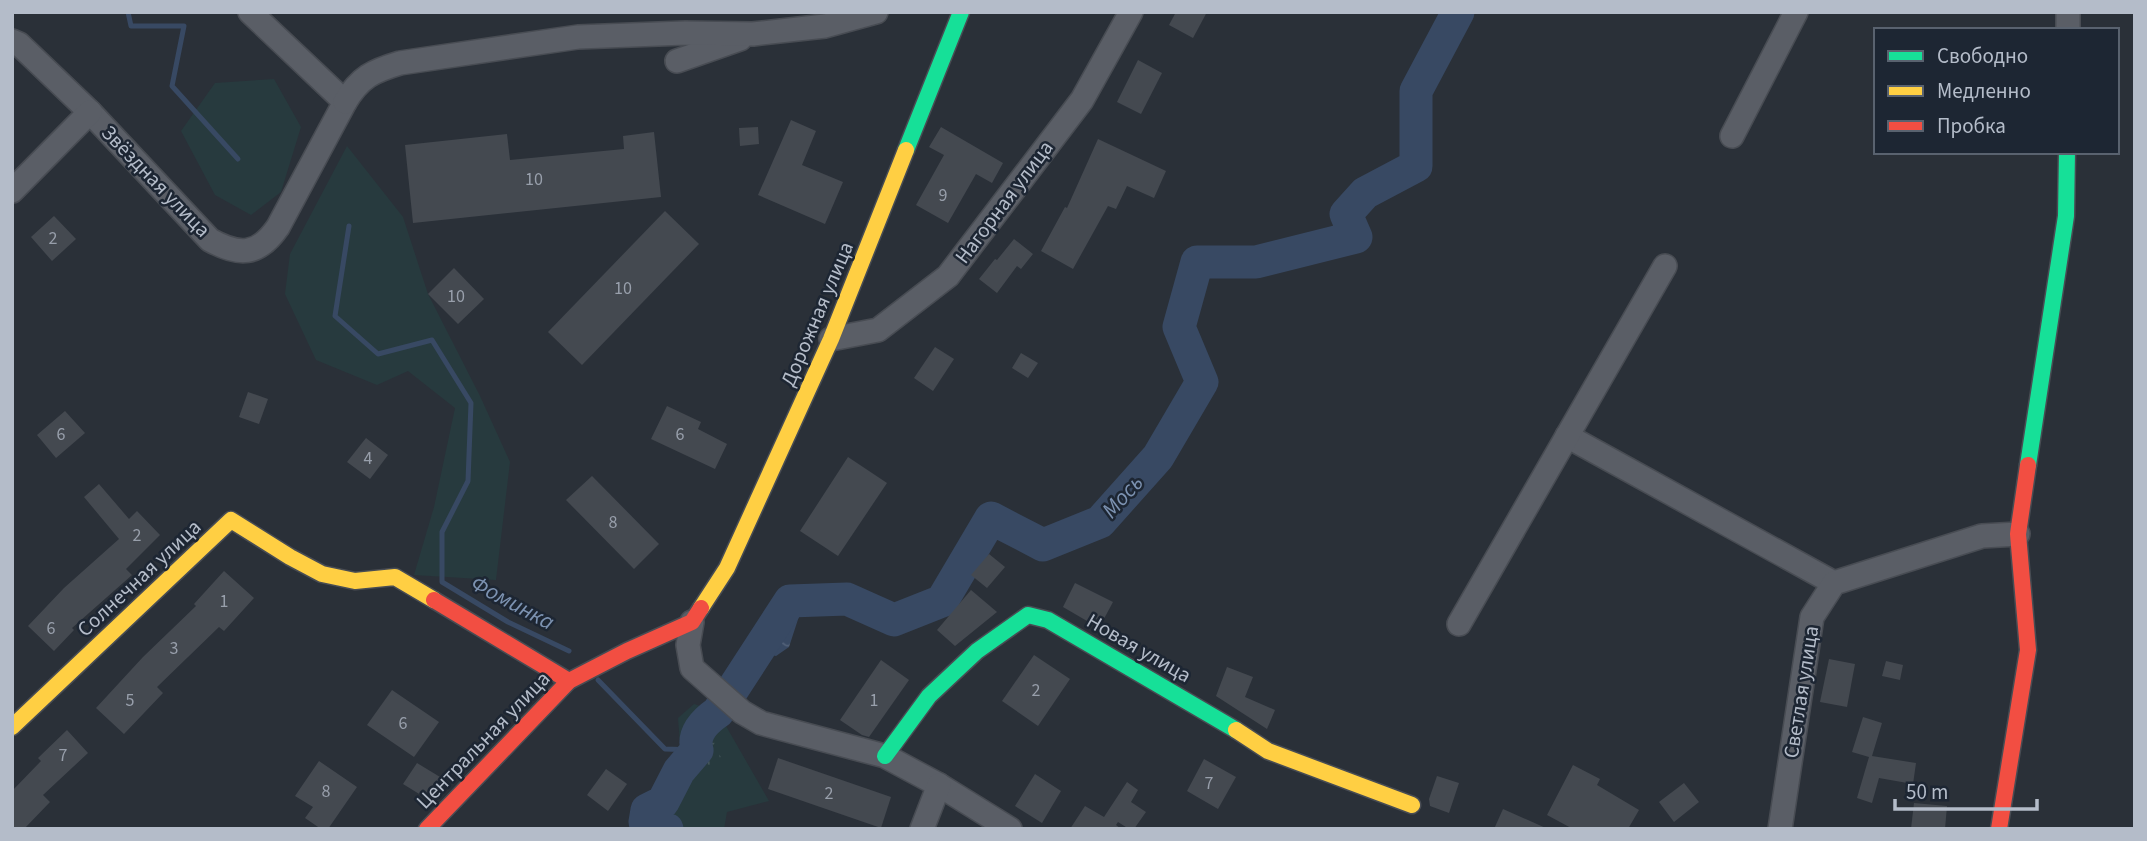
<svg xmlns="http://www.w3.org/2000/svg" width="2147" height="841" font-family="'Source Sans 3',sans-serif">
  <style>
    .grass { fill: #273a3e }
    .wetland { fill: url(#wetland-marsh) }
    .water { fill: url(#water-ripples) }
    .lines { fill: none; stroke-linecap: round; stroke-linejoin: round }
    .stream { stroke: #384963; stroke-width: 5 }
    .river { stroke: #384963; stroke-width: 33 }
    .building { fill: #444950 }
    .street-casing { stroke: #484c53; stroke-width: 26 }
    .fast-casing { stroke: #484c53; stroke-width: 19 }
    .slow-casing { stroke: #484c53; stroke-width: 19 }
    .jam-casing { stroke: #484c53; stroke-width: 19 }
    .street { stroke: #5a5e66; stroke-width: 23 }
    .fast { stroke: #16e098; stroke-width: 16 }
    .slow { stroke: #ffcf43; stroke-width: 16 }
    .jam { stroke: #f24e42; stroke-width: 16 }
    .labels { text-anchor: middle; stroke-width: 5; stroke-linejoin: round; paint-order: stroke }
    .number-label { font-size: 18px; fill: #989fab }
    .street-label { font-size: 21px; fill: #b4bcc9; stroke: #1d2633 }
    .water-label { font-size: 23px; font-style: italic; fill: #7c92b1; stroke: #1d2633 }
  </style>
  <defs>
    <pattern id="wetland-marsh" width="20" height="14" patternUnits="userSpaceOnUse" patternTransform="scale(1.75)"><rect width="20" height="14" fill="#273a3e"/><path d="M1 5h8M5 5V1M11 12h8M15 12V8" fill="none" stroke="#445559"/></pattern>
    <pattern id="water-ripples" width="26" height="14" patternUnits="userSpaceOnUse" patternTransform="scale(1.75)"><rect width="26" height="14" fill="#384963"/><path d="M2 4q2-2 4 0t4 0M15 11q2-2 4 0t4 0" fill="none" stroke="#526178"/></pattern>
  </defs>
  <rect width="100%" height="100%" fill="#2a3038"/>
  <g class="grass">
    <polygon points="274,79 301,127 281,192 251,215 215,195 181,131 215,83"/>
    <polygon points="347,146 403,217 428,294 480,396 510,462 496,580 414,575 434,507 455,408 408,371 377,385 316,360 285,294 290,254"/>
    <polygon points="694,704 718,712 769,801 727,812 724,829 653,829 682,772 678,718"/>
  </g>
  <path class="wetland" d="M697 726 714 733 717 738 713 746 721 757 720 762 713 765 702 764C693 753 676 737 697 726Z"/>
  <polygon class="water" points="783,600 786,609 797,607 801,610 789,647 776,656 768,654 769,647 759,635 768,611"/>
  <g class="lines">
    <g class="stream">
      <polyline points="128,12 131,26 184,26 172,86 238,159"/>
      <polyline points="349,226 335,316 378,354 432,340 471,403 468,481 442,532 442,582 508,622 569,651"/>
      <polyline points="598,680 665,749 697,750"/>
    </g>
    <path class="river" d="M667 829 659 828 645 822 647 810 663 802 679 771 697 750C692 733 705 721 718 712L790 601 847 599 894 620 942 601 991 518 1043 545 1100 522 1158 457 1202 382 1179 327 1197 262H1256L1356 237 1346 214 1365 193 1416 166V91L1458 12"/>
  </g>
  <g class="building">
    <polygon points="1176,12 1207,12 1193,38 1169,25"/>
    <polygon points="1138,60 1162,73 1141,114 1117,102"/>
    <polygon points="791,120 816,131 802,165 843,182 825,224 758,195"/>
    <polygon points="758,127 759,144 740,146 739,128"/>
    <polygon points="941,127 1003,163 992,183 976,174 948,223 916,205 944,155 929,147"/>
    <polygon points="654,132 661,197 413,223 405,145 507,134 510,160 624,149 623,136"/>
    <polygon points="1098,139 1166,171 1154,198 1127,186 1116,209 1108,206 1073,269 1041,251 1065,207 1067,208"/>
    <polygon points="665,211 699,244 582,365 548,332"/>
    <polygon points="54,216 76,239 52,261 31,237"/>
    <polygon points="1014,239 1033,254 1021,269 1017,266 997,293 979,279 995,259 997,260"/>
    <polygon points="454,268 484,299 458,324 428,294"/>
    <polygon points="935,347 954,359 933,391 914,378"/>
    <polygon points="1021,353 1038,363 1028,378 1012,368"/>
    <polygon points="248,392 268,399 259,424 239,417"/>
    <polygon points="667,406 701,422 698,429 727,444 715,469 651,439"/>
    <polygon points="65,411 85,433 56,458 37,435"/>
    <polygon points="366,438 388,455 370,479 347,462"/>
    <polygon points="848,457 887,483 838,556 800,531"/>
    <polygon points="592,476 659,544 634,569 566,500"/>
    <polygon points="99,484 129,519 137,511 160,535 126,569 132,575 72,628 74,630 54,651 28,626 64,588 119,539 84,497"/>
    <polygon points="989,554 1005,567 987,588 971,575"/>
    <polygon points="224,571 254,598 224,631 219,627 157,687 163,693 124,734 96,708 143,657 196,606 194,604"/>
    <polygon points="1075,583 1113,602 1099,628 1063,607"/>
    <polygon points="971,590 997,612 955,646 937,630"/>
    <polygon points="1034,655 1070,679 1038,726 1002,701"/>
    <polygon points="1829,659 1855,664 1847,707 1820,702"/>
    <polygon points="881,660 909,680 869,737 862,735 840,720"/>
    <polygon points="1886,661 1903,665 1900,680 1882,676"/>
    <polygon points="1227,667 1253,677 1245,697 1275,710 1267,729 1216,696"/>
    <polygon points="392,690 439,722 414,757 367,725"/>
    <polygon points="1863,717 1882,723 1872,756 1916,763 1913,784 1879,778 1872,803 1857,798 1869,757 1852,752"/>
    <polygon points="67,730 88,753 43,795 50,802 24,829 12,829 12,791 41,761 38,758"/>
    <polygon points="778,758 891,797 881,828 768,789"/>
    <polygon points="1204,759 1236,777 1218,809 1187,791"/>
    <polygon points="319,761 357,787 328,829 321,829 305,818 313,807 295,796"/>
    <polygon points="417,763 445,780 429,800 403,784"/>
    <polygon points="1573,765 1600,779 1597,785 1639,810 1628,829 1573,829 1547,815"/>
    <polygon points="606,769 627,784 608,811 587,795"/>
    <polygon points="1035,774 1061,791 1042,823 1015,806"/>
    <polygon points="1437,776 1459,783 1449,813 1430,806 1429,799"/>
    <polygon points="1127,782 1138,790 1131,802 1146,812 1134,829 1129,829 1118,822 1116,825 1121,829 1070,829 1085,806 1104,817"/>
    <polygon points="1684,783 1699,802 1674,822 1659,802"/>
    <polygon points="1914,803 1947,806 1945,829 1911,829"/>
    <polygon points="1503,809 1548,829 1494,829"/>
  </g>
  <g class="lines">
    <g class="street-casing">
      <g id="street">
        <polyline points="2068,30 2068,12"/>
        <path d="M12 41 19 44 90 112 210 240C239 256 258 256 278 227L345 102 250 12"/>
        <polyline points="677,61 740,39"/>
        <path d="M345 102C360 77 373 71 400 63L578 37 685 33 753 34 825 26 876 12"/>
        <polyline points="1732,136 1796,12"/>
        <polyline points="12,191 90,112"/>
        <polyline points="831,339 878,330 948,276 1082,100 1131,12"/>
        <polyline points="1567,436 1834,583"/>
        <polyline points="692,622 688,645 692,668 742,712 761,723 885,756 939,785 1010,829"/>
        <polyline points="1459,624 1665,266"/>
        <polyline points="922,829 939,785"/>
        <polyline points="1780,829 1812,617 1834,583 1982,536 2018,534"/>
      </g>
    </g>
    <g class="fast-casing">
      <g id="fast">
        <polyline points="906,150 961,12"/>
        <polyline points="2028,465 2066,216 2067,152"/>
        <polyline points="885,756 929,696 977,651 1028,615 1048,620 1236,730"/>
      </g>
    </g>
    <g class="slow-casing">
      <g id="slow">
        <polyline points="701,608 727,568 831,339 906,150"/>
        <polyline points="12,727 231,520 290,557 322,574 355,581 395,577 434,600"/>
        <polyline points="1236,730 1268,751 1412,805"/>
      </g>
    </g>
    <g class="jam-casing">
      <g id="jam">
        <polyline points="434,600 569,681"/>
        <polyline points="427,829 569,681 627,651 692,622 701,608"/>
        <polyline points="1999,829 2028,650 2018,534 2028,465"/>
      </g>
    </g>
    <use href="#street" class="street"/>
    <use href="#fast" class="fast"/>
    <use href="#slow" class="slow"/>
    <use href="#jam" class="jam"/>
  </g>
  <g class="labels">
    <g class="number-label">
      <text x="534" y="185">10</text>
      <text x="943" y="201">9</text>
      <text x="53" y="244">2</text>
      <text x="623" y="294">10</text>
      <text x="456" y="302">10</text>
      <text x="61" y="440">6</text>
      <text x="680" y="440">6</text>
      <text x="368" y="464">4</text>
      <text x="613" y="528">8</text>
      <text x="137" y="541">2</text>
      <text x="224" y="607">1</text>
      <text x="51" y="634">6</text>
      <text x="174" y="654">3</text>
      <text x="1036" y="696">2</text>
      <text x="130" y="706">5</text>
      <text x="874" y="706">1</text>
      <text x="403" y="729">6</text>
      <text x="63" y="761">7</text>
      <text x="1209" y="789">7</text>
      <text x="326" y="797">8</text>
      <text x="829" y="799">2</text>
    </g>
    <g class="street-label">
      <text transform="translate(156 181) rotate(46)" y="7">Звёздная улица</text>
      <text transform="translate(1004 202) rotate(-53)" y="7">Нагорная улица</text>
      <text transform="translate(817 314) rotate(-67)" y="7">Дорожная улица</text>
      <text transform="translate(139 578) rotate(-43)" y="7">Солнечная улица</text>
      <text transform="translate(1139 648) rotate(30)" y="7">Новая улица</text>
      <text transform="translate(1801 692) rotate(-81)" y="7">Светлая улица</text>
      <text transform="translate(483 740) rotate(-46)" y="7">Центральная улица</text>
    </g>
    <g class="water-label">
      <text transform="translate(1122 496) rotate(-48)" y="8">Мось</text>
      <text transform="translate(513 602) rotate(28)" y="8">Фоминка</text>
    </g>
  </g>
  <rect width="2147" height="841" fill="none" stroke="#b4bcc9" stroke-width="28"/>
  <rect x="1874" y="28" width="245" height="126" fill="#1d2633" stroke="#59626f" stroke-width="2"/>
  <rect x="1888" y="51" width="35" height="10" fill="#16e098" stroke="#59626f" stroke-width="2"/>
  <text x="1937" y="63" font-size="21" fill="#b4bcc9">Свободно</text>
  <rect x="1888" y="86" width="35" height="10" fill="#ffcf43" stroke="#59626f" stroke-width="2"/>
  <text x="1937" y="98" font-size="21" fill="#b4bcc9">Медленно</text>
  <rect x="1888" y="121" width="35" height="10" fill="#f24e42" stroke="#59626f" stroke-width="2"/>
  <text x="1937" y="133" font-size="21" fill="#b4bcc9">Пробка</text>
  <path d="M1895 799v10h142v-10" fill="none" stroke="#b4bcc9" stroke-width="3.5"/>
  <text x="1906" y="799" font-size="21" fill="#b4bcc9" stroke="#1d2633" stroke-width="5" paint-order="stroke">50 m</text>
</svg>
